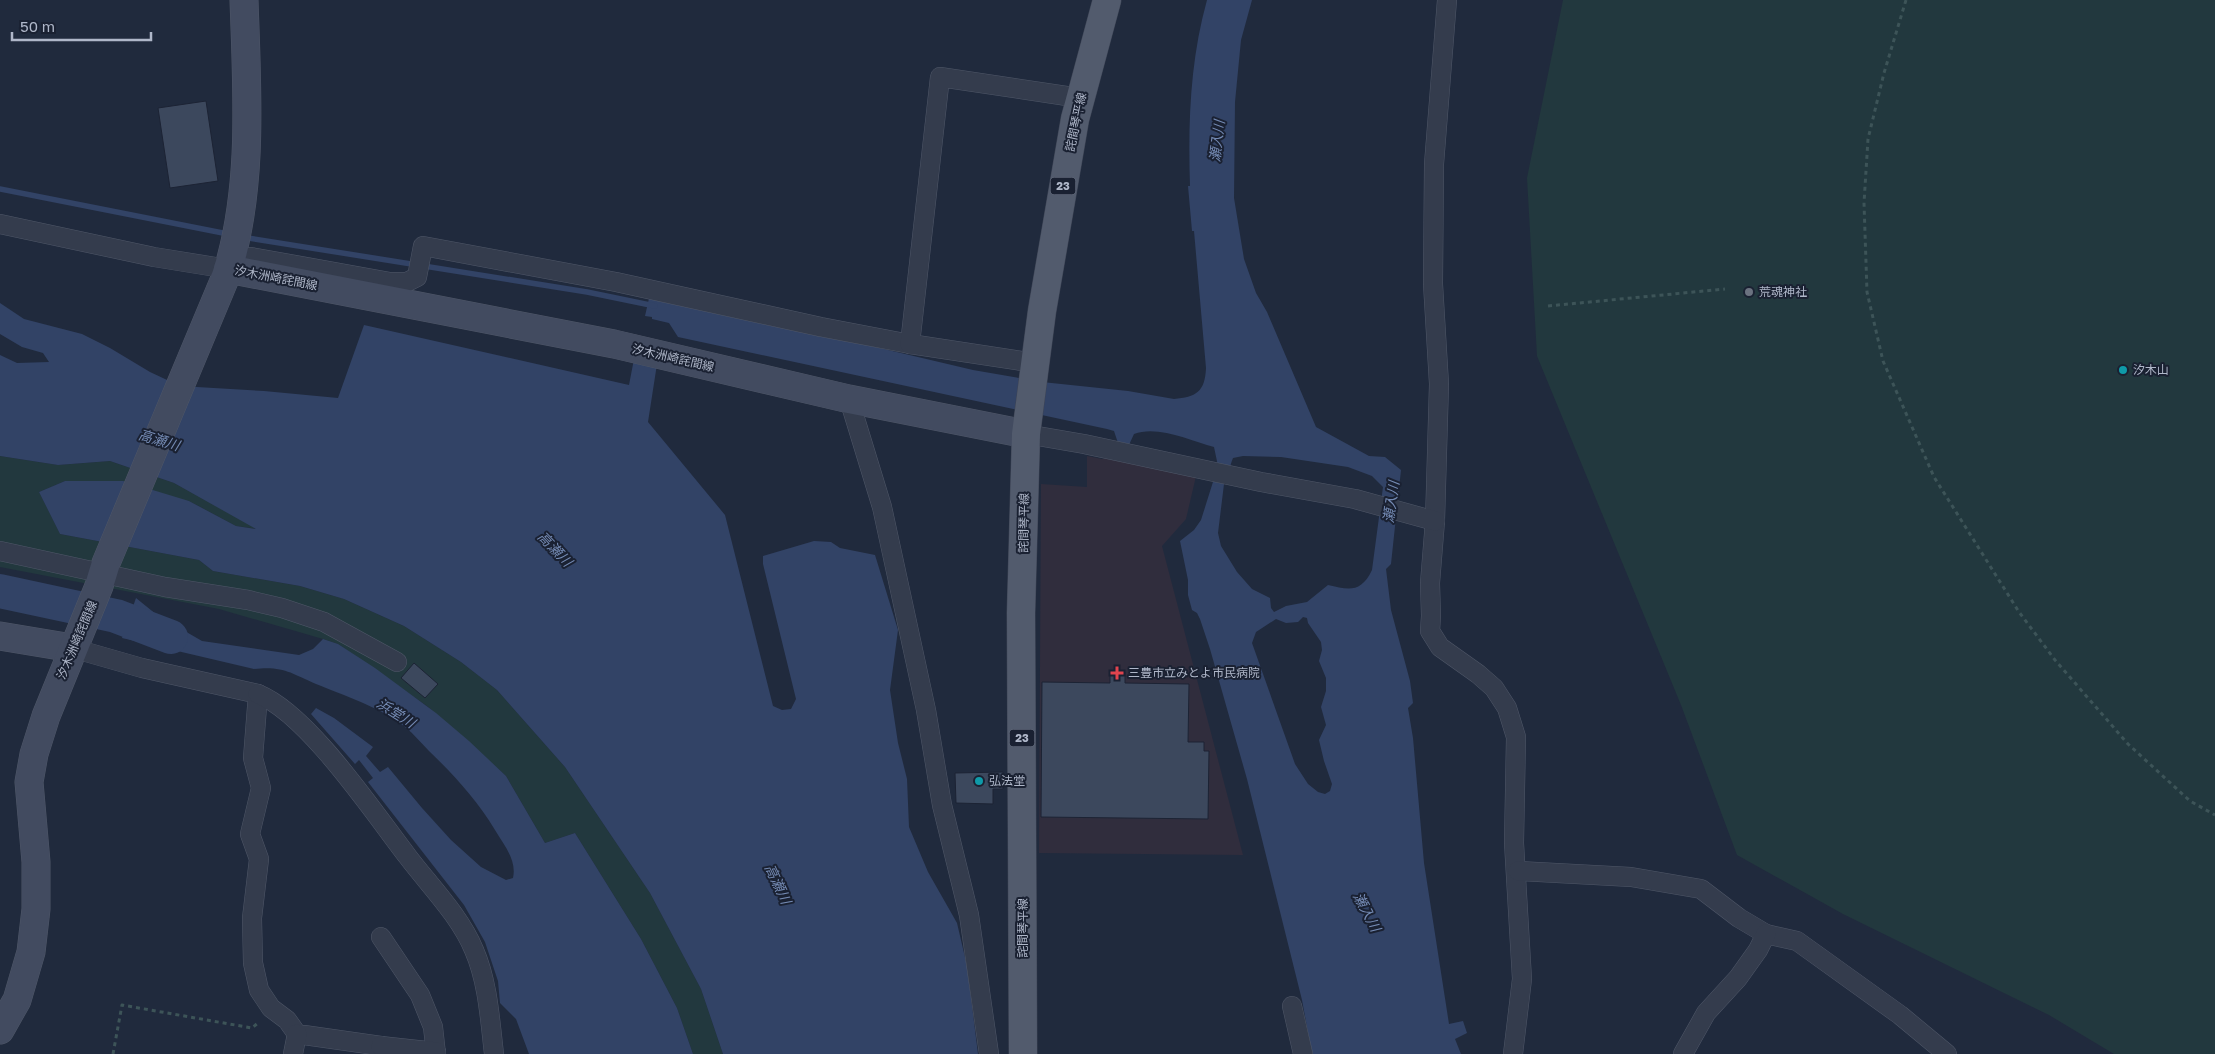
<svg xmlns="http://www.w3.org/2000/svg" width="2215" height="1054" font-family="'Golos Text','Noto Sans JP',sans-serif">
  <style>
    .medical { fill: #302d3d }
    .green { fill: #22383e }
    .water { fill: #324366; fill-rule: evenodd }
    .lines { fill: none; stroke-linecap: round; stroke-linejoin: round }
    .stream { stroke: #324366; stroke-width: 5.5 }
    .river { stroke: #324366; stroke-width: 34 }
    .building { fill: #3c485d; stroke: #1c2334 }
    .street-casing { stroke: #4f5768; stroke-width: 20 }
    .secondary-casing { stroke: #4f5768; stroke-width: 29 }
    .primary-casing { stroke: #3e4556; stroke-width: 29 }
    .path { stroke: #3d5458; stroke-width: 3; stroke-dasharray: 4 4; stroke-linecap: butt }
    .street { stroke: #343c4d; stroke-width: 19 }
    .secondary { stroke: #424b60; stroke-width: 28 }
    .primary { stroke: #525b6d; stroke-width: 28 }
    .worship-dot { fill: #6b7280; stroke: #1a2132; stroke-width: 2 }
    .culture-dot { fill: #0f9aa8; stroke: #1a2132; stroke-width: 2 }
    .health-dot { fill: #e0444e; stroke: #1a2132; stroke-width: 2 }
    .labels { text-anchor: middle; stroke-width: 4; stroke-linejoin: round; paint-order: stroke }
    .shield { fill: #1a2132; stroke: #828a9c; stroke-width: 1 }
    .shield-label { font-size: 11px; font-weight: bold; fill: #afb7c9 }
    .street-label { font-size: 12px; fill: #afb7c9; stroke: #1a2132 }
    .poi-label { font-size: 12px; fill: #afb7c9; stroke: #1a2132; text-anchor: start }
    .water-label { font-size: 14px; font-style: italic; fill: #748ab3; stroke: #1a2132 }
  </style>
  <rect width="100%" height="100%" fill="#202a3d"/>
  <polygon class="medical" points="1113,455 1197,472 1186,519 1162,546 1243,855 1039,853 1041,484 1087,487 1087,456 1102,459"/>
  <g class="green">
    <polygon points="1563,0 2215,0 2215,1054 2114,1054 2049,1015 1843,914 1737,855 1681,705 1537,356 1527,178"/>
    <polygon points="0,456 58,465 110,461 174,483 257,529 236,526 189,501 65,481 39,492 60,534 199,560 213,571 300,586 344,599 404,626 461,662 497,690 565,767 650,893 701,989 723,1054 693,1054 677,1008 641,939 575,833 545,843 506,776 427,706 338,644 323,639 219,609 0,567"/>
  </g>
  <g class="water">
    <path d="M1207 0H1252L1241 40 1235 102 1234 198 1244 259 1256 293 1267 312 1316 427 1369 456 1385 457 1401 470 1391 564 1386 569 1391 610 1410 681 1413 703 1408 708 1413 738 1424 863 1449 1024 1463 1021 1467 1033 1455 1039 1461 1054H1312L1302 1000 1247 779 1210 649 1200 619 1197 613 1192 610 1188 595V580L1180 541 1194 530 1201 520 1218 466 1214 447C1191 441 1158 425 1134 434L1128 447 1118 443 1114 431 1107 429 678 337 669 323 652 319V317L645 316 650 294 973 370 1042 382 1128 391 1174 399C1196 397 1205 392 1206 368L1194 231H1192L1188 186H1190C1188 123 1190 61 1207 0ZM1243 456 1281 457 1348 467 1372 476 1383 487 1372 570C1361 593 1349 590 1328 585L1307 602 1286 606 1274 612 1271 608 1270 598 1252 589 1237 572 1221 546 1218 533 1224 484C1229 478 1229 467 1233 458ZM1303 617 1307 618 1308 623 1321 642 1322 650 1319 661 1326 678V691L1321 707 1326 725 1319 740 1324 761 1332 784 1330 791 1325 794 1318 792 1308 784 1295 764 1252 643 1256 632 1276 619 1286 623 1298 622Z"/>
    <polygon points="0,303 24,319 82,334 110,348 150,372 180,386 264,391 338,398 364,325 629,385 634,359 657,364 648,422 725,515 773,706 782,710 791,709 796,699 763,564 763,556 814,541 831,542 840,548 875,555 898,630 890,690 898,743 907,779 909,827 928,872 957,923 967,966 978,1054 723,1054 701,989 650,893 565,767 497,690 461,662 404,626 344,599 300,586 213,571 199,560 60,534 39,492 65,481 123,481 189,501 236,526 256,529 174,483 110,461 58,465 0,456 0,355 17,363 49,362 43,353 22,347 0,334"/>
    <path d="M136 598 157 615 202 641 299 655 313 649 323 639 338 644 375 668 436 713 469 741 506 776 545 843 575 833 641 939 677 1008 693 1054H529L516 1019 500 1003 498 981 485 942 464 905 368 782 373 778 359 760 355 764 311 714 316 708 334 718 373 747 366 756 380 772 388 767 422 808 451 840 481 867 506 880 513 878C517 860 504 845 495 830 477 800 454 775 429 751 421 743 414 734 405 727 382 708 343 695 316 684 290 673 284 666 254 669L122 638Z"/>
  </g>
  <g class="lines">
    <g class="stream">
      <polyline points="0,189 228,234"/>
      <polyline points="242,237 587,292 655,306"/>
    </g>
    <polyline class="river" points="0,591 116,616 171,637"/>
  </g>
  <g class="building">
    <polygon points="206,101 218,181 170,188 158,108"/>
    <polygon points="414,663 438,684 425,698 401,678"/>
    <polygon points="1110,672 1125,672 1125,683 1189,684 1188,742 1204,742 1204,751 1209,751 1208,819 1041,817 1042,682 1110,683"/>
    <polygon points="1003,772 1003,789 993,789 993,804 956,803 955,773"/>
  </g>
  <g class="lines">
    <g class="street-casing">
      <g id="street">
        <polyline points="1447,0 1434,164 1433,284 1439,384 1435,521 1430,583 1431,616 1430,631 1440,647 1478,674 1494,688 1507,708 1516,737 1514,843 1522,979 1513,1054"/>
        <polyline points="0,224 154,257 228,269 251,257 390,282 407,282 417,277 423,246 616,282 821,327 910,344"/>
        <polyline points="1035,363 910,344 940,77 1080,98"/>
        <polyline points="849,399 882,507 926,710 942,805 969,915 989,1054"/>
        <polyline points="1026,434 1084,444 1261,482 1355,499 1435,521"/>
        <polyline points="0,551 165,587 248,600 282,608 324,622 397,662"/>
        <polyline points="72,648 142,668 258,694 253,758 261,788 250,834 259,859 252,918 253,963 259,990 271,1008 287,1020 297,1034 381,1046 381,1054"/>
        <path d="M258 694C308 714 374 813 408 857 430 886 460 916 474 950 488 982 490 1020 494 1054"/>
        <polyline points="1518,871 1631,877 1701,889 1739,918 1766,934 1797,941 1900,1015 1947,1054"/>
        <polyline points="381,937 420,995 433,1027 436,1054"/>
        <polyline points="1292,1006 1303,1054"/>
        <polyline points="381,1046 436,1052"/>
        <polyline points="293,1054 297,1034"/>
        <polyline points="1683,1054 1706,1013 1738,978 1758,950 1766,934"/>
      </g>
    </g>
    <g class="secondary-casing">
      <g id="secondary">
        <polyline points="228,269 614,344 849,399 1026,434"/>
        <polyline points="0,636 72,648"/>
        <path d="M0 1030 17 1000 31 952 36 909V862L29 782 34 754 46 716 99 586 106 563 226 276C254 188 247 91 244 0"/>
      </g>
    </g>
    <g class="primary-casing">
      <polyline id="primary" points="1023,1054 1021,613 1026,434 1042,311 1075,119 1107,0"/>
    </g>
    <g class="path">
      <polyline points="1906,0 1884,73 1868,139 1864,203 1867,292 1883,361 1934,477 2019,612 2055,660 2128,744 2190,801 2215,815"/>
      <polyline points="1548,306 1725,289"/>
      <polyline points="113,1054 122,1005 252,1028 259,1022"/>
    </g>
    <use href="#street" class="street"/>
    <use href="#secondary" class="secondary"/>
    <use href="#primary" class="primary"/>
  </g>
  <circle class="worship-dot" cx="1749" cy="292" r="5"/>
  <g class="culture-dot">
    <circle cx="2123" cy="370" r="5"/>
    <circle cx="979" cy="781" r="5"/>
  </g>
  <path class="health-dot" d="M1114.5 665.5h5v5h5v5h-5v5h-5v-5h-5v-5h5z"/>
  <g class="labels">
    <g class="shield">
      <rect x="1050.5" y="177.5" width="25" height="17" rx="4"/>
      <rect x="1009.5" y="729.5" width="25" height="17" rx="4"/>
    </g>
    <g class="shield-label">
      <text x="1063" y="190">23</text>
      <text x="1022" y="742">23</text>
    </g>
    <g class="street-label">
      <text transform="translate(1076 122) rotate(-78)" y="4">詫間琴平線</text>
      <text transform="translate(276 278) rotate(11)" y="4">汐木洲崎詫間線</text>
      <text transform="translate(673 358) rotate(13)" y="4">汐木洲崎詫間線</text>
      <text transform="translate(1024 523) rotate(-89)" y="4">詫間琴平線</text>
      <text transform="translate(77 640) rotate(-67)" y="4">汐木洲崎詫間線</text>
      <text transform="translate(1023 928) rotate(-90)" y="4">詫間琴平線</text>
    </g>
    <g class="poi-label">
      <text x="1759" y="296">荒魂神社</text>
      <text x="2133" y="374">汐木山</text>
      <text x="1128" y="677">三豊市立みとよ市民病院</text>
      <text x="989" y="785">弘法堂</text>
    </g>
    <g class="water-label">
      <text transform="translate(1217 141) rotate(-83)" y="5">瀬入川</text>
      <text transform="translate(159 440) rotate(17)" y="5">高瀬川</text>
      <text transform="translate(1391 502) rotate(-82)" y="5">瀬入川</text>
      <text transform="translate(555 549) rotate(46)" y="5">高瀬川</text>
      <text transform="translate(396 713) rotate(32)" y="5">浜堂川</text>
      <text transform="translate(778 884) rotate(65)" y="5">高瀬川</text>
      <text transform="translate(1367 912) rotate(62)" y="5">瀬入川</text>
    </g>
  </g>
  <path d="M12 32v8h139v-8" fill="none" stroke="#afb7c9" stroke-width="2.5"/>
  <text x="20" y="32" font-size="15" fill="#afb7c9" stroke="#1a2132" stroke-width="4" paint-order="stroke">50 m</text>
</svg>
